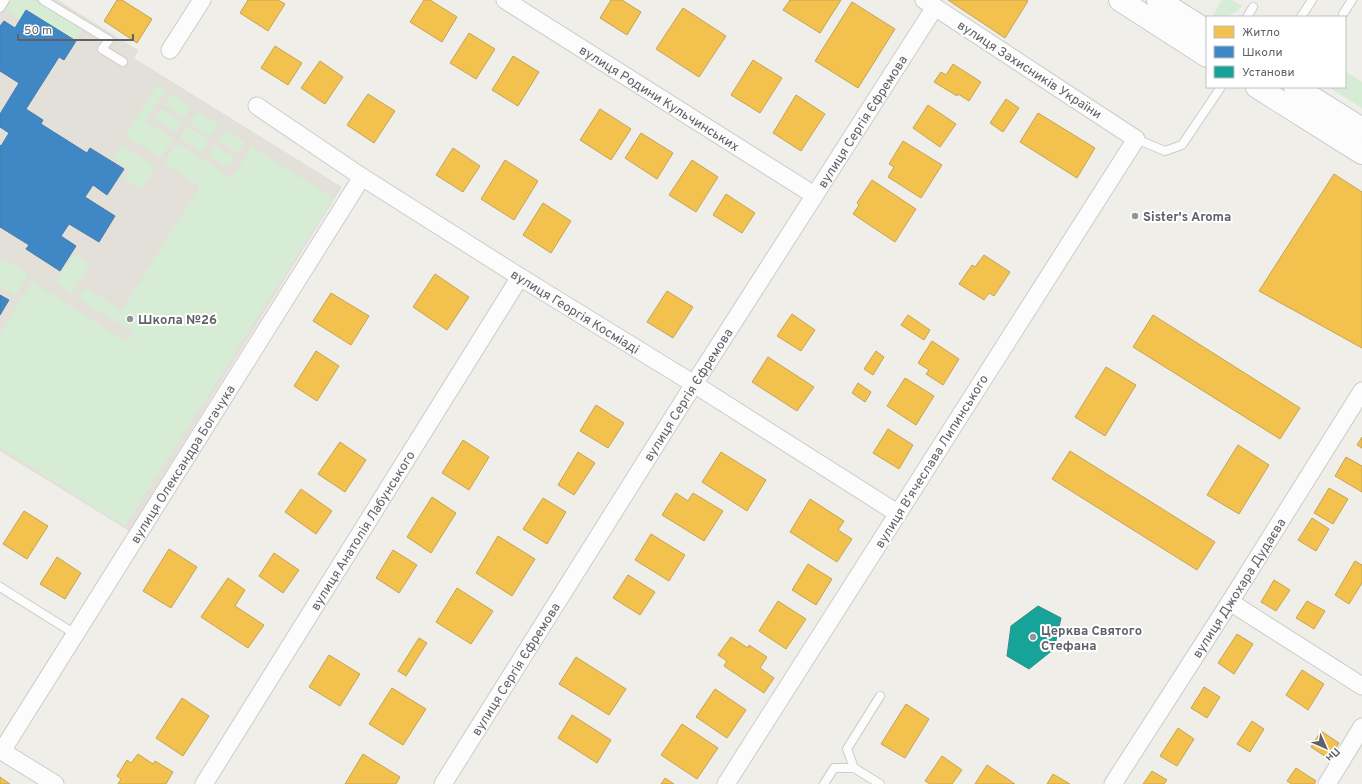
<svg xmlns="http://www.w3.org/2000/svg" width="1362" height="784" font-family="Overpass,sans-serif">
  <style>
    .education { fill: #e2e0d9 }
    .green { fill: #d6ecd5 }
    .homes { fill: #f2c14e; stroke: #c6a456 }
    .schools { fill: #3f88c5; stroke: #487da9 }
    .public { fill: #17a398; stroke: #2c908a }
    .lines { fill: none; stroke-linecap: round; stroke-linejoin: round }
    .lane-casing { stroke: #cccccb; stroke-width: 10 }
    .street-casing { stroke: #cccccb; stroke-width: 19 }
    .secondary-casing { stroke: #cbcbca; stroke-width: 24 }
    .lane { stroke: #fdfcfc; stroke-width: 8 }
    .street { stroke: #fdfcfc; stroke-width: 17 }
    .secondary { stroke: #fdfcfc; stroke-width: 22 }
    .poi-dot { fill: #919395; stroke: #fff; stroke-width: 1.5 }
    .labels { text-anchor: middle; stroke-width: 4; stroke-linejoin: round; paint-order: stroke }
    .street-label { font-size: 13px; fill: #5e6268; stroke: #fff }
    .poi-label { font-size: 13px; font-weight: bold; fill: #5e6268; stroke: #fff; text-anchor: start }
  </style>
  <rect width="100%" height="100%" fill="#efeee9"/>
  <polygon class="education" points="0,0 58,0 138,50 134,58 342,187 129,531 0,451"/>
  <g class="green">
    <polygon points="11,0 34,0 82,30 76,41 20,20 5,10"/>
    <path d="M1222 0H1232L1242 6C1235 15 1223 19 1213 15Z"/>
    <polygon points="1345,71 1362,82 1362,108 1328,87 1345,87"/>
    <polygon points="157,85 165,90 145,122 173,139 161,158 125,136"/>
    <polygon points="171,94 191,107 185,118 164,105"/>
    <polygon points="161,109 182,122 176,132 155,119"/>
    <polygon points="197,111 219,125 211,137 189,123"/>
    <polygon points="187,127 209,140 201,152 180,138"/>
    <polygon points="225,130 245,142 238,153 218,140"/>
    <polygon points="177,143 232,178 252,147 333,198 125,526 0,447 0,333 32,282 127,342 134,332 115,321 200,186 164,163"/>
    <polygon points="121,145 156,167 141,189 124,178 130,169 113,158"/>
    <polygon points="215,145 235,158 228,168 209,156"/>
    <polygon points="74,254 90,264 72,293 56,283"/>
    <polygon points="4,259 28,274 15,296 0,286 0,265"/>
    <polygon points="85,287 121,310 114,321 78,298"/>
  </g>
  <g class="homes">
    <polygon points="117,0 122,0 152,19 137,43 104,21"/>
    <polygon points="248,0 278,0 285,4 268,31 240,13"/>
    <polygon points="424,0 430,0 457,17 442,42 410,22"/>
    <polygon points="611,0 622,0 641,12 627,35 600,18"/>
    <polygon points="790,0 841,0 820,33 783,10"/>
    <polygon points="948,0 1026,0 1028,1 1005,38"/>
    <polygon points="852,2 895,29 858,88 815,61"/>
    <polygon points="683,8 726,36 699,77 656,49"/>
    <polygon points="469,33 495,49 476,79 450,63"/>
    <polygon points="275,46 302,63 288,85 261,68"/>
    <polygon points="513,56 539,72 518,106 492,90"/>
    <polygon points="753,60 782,78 760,113 731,95"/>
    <polygon points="320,61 343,77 325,104 301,88"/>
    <polygon points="953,64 981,82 969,101 958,94 957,96 934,82 941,72 946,75"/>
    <polygon points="368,94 395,111 374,143 347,125"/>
    <polygon points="796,95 825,114 801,151 773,133"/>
    <polygon points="1006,99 1019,108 1003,132 990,123"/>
    <polygon points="928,105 956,124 940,147 913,128"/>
    <polygon points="600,109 631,129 611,160 580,140"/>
    <polygon points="1038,113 1095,148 1077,178 1020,142"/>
    <polygon points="641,133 673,153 657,179 625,158"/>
    <polygon points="903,141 942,165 921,198 888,177 894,167 889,164"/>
    <polygon points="453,148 480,166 463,192 436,175"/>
    <polygon points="505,160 538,181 514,220 481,199"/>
    <polygon points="692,160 718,177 696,212 669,195"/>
    <polygon points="1334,174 1362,192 1362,348 1259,291"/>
    <polygon points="872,180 916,209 895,242 853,214 859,205 857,203"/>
    <polygon points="726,194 755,213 742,233 713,215"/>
    <polygon points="543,203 571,221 551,253 523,235"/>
    <polygon points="984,255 1010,272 994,296 989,293 984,300 959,284 972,265 975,267"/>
    <polygon points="435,274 469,297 447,330 413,307"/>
    <polygon points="667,291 693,307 673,338 647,322"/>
    <polygon points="331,293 369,316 351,345 313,321"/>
    <polygon points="792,314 815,330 801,351 777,336"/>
    <polygon points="908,315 930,330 924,340 901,325"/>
    <polygon points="1153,315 1300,408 1280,439 1133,347"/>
    <polygon points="932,341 959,359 943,385 926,374 929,370 918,363"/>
    <polygon points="316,351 339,366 317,401 294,386"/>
    <polygon points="876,351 884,357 873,375 864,369"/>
    <polygon points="768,357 814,387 797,411 752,382"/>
    <polygon points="1106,367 1136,385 1105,436 1075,417"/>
    <polygon points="905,378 934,396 916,425 887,406"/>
    <polygon points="858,383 871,392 865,402 852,393"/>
    <polygon points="596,405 624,423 608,448 580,431"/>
    <polygon points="888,429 913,445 899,469 873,453"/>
    <polygon points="1362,437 1362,448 1357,445"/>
    <polygon points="463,440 489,457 469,490 442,473"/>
    <polygon points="340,442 366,460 345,492 318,474"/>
    <polygon points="1238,445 1269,465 1239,514 1207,495"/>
    <polygon points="1070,451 1215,542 1197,570 1052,479"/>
    <polygon points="578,452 595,463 574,495 558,485"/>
    <polygon points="721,452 766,480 747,511 702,482"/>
    <polygon points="1346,457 1362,466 1362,492 1335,476"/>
    <polygon points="1329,488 1348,499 1333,524 1314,513"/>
    <polygon points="301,489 332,511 316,534 285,512"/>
    <polygon points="676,493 688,501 693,493 723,511 704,541 662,515"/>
    <polygon points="432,497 456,513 431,553 407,537"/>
    <polygon points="543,498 566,512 547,544 523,529"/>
    <polygon points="810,499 844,521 838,530 852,539 837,562 790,532"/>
    <polygon points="24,511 48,526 27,559 3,544"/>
    <polygon points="1312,518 1329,529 1316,551 1298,540"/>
    <polygon points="651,534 685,555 669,581 635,560"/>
    <polygon points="498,536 535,559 512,596 476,573"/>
    <polygon points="169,549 197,567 171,608 143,591"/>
    <polygon points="393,550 417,565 399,593 376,578"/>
    <polygon points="274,553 299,570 283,593 259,576"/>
    <polygon points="57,557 81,573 65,599 40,584"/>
    <polygon points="1355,561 1362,565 1362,583 1349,604 1335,595"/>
    <polygon points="808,564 832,579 816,605 792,590"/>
    <polygon points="628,575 655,592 640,615 613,598"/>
    <polygon points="228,578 245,590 235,606 264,625 248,648 201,617"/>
    <polygon points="1274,580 1290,590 1276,611 1261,602"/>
    <polygon points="457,588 493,611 471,644 436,622"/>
    <polygon points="778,601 806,619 786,649 759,631"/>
    <polygon points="1307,601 1325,611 1314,629 1296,618"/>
    <polygon points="1237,634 1253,644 1234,674 1218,663"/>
    <polygon points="731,637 748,648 749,645 767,657 760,668 774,678 764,693 724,666 727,661 718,655"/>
    <polygon points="419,638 427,643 406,676 398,671"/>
    <polygon points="329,655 360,674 340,706 309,687"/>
    <polygon points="576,657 626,689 609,715 559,684"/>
    <polygon points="1302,670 1324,684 1308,710 1286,695"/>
    <polygon points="1204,687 1220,697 1207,718 1191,708"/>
    <polygon points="392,688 426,709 403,745 369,724"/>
    <polygon points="715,689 746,710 727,738 696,717"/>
    <polygon points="182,698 209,716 183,756 156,738"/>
    <polygon points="906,704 929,719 905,758 881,744"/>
    <polygon points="572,715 611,740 597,763 558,738"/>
    <polygon points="1252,721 1264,729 1250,752 1237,744"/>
    <polygon points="682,724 718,748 697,779 661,755"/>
    <polygon points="1178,728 1194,739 1177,766 1160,756"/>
    <polygon points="1321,731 1339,743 1329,759 1311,747"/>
    <polygon points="138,754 153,764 155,761 173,772 166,784 118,784 121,779 117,776 127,760 131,763"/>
    <polygon points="363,754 400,777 396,784 345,784"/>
    <polygon points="942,756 962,770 952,784 930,784 925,781"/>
    <polygon points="987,765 1015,784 975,784"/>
    <polygon points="1296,768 1316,781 1314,784 1292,784 1287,781"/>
    <polygon points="1152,771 1167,780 1164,784 1143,784"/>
    <polygon points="1053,774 1070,784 1047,784"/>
    <polygon points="0,777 10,784 0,784"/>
    <polygon points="665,778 674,784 661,784"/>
  </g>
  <g class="schools">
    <polygon points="26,10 76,41 64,60 59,57 26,109 43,120 41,124 87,153 90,148 124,169 107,195 93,185 85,197 115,216 99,242 69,224 61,236 76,246 60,271 26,249 29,245 0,227 0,145 1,146 9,133 0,127 0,114 19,83 0,71 0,26 4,21 15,28"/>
    <polygon points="0,295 9,300 0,315"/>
  </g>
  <polygon class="public" points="1038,606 1061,618 1054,649 1029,669 1007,656 1011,626"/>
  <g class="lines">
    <g class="lane-casing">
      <g id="lane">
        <polyline points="43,0 109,40 102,49 123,62"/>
        <polyline points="0,8 5,0"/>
        <polyline points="1343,14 1352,0"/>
        <polyline points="1247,17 1253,7"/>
        <polyline points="1301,17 1312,0"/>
        <polyline points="1136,139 1165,151 1182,145 1221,87"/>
        <polyline points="0,587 75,634"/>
        <polyline points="854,768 847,749 880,696"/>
        <polyline points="824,784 834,768 854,768 880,784"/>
      </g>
    </g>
    <g class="street-casing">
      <g id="street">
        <path id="s1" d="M505 0 814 195"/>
        <polyline points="170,50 202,0"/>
        <path id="s2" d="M257 106 362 177 520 277 694 384 897 513"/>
        <polyline points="1230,602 1362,686"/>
        <polyline points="0,750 55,784"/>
        <path id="s3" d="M2 751 362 177"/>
        <path id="s4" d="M204 784 520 277"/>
        <path id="s5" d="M443 784 694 384 935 7"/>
        <polyline points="726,784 1136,139 924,0"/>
        <path id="s6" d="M1113 784 1230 602 1362 391"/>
        <polyline points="1327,784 1362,727"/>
      </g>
    </g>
    <g class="secondary-casing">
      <g id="secondary">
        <polyline points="1120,0 1207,56"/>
        <polyline points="1158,0 1207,31"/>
        <polyline points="1257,87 1362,153"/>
        <polyline points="1295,87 1362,129"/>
      </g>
    </g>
    <use href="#lane" class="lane"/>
    <use href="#street" class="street"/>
    <use href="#secondary" class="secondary"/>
  </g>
  <g class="poi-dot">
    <circle cx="1135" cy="216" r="4"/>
    <circle cx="130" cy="319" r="4"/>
    <circle cx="1033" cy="637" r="4"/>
  </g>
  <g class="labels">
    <g class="street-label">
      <text transform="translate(1030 69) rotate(33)" y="5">вулиця Захисників України</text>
      <text dy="5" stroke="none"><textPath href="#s1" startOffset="183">вулиця Родини Кульчинських</textPath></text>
      <text dy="5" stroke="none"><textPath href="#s5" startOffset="784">вулиця Сергія Єфремова</textPath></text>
      <text dy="5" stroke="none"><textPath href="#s2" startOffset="379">вулиця Георгія Косміаді</textPath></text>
      <text dy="5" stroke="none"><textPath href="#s5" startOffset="460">вулиця Сергія Єфремова</textPath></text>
      <text transform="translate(931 461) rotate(-58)" y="5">вулиця Вʼячеслава Липинського</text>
      <text dy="5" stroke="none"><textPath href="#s3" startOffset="339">вулиця Олександра Богачука</textPath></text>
      <text dy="5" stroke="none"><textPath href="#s4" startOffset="299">вулиця Анатолія Лабунського</textPath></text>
      <text dy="5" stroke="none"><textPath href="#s6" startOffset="233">вулиця Джохара Дудаєва</textPath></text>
      <text dy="5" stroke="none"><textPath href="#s5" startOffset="136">вулиця Сергія Єфремова</textPath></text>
    </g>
    <g class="poi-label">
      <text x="1143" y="221">Sister's Aroma</text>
      <text x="138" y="324">Школа №26</text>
      <text x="1041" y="635">Церква Святого<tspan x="1041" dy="15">Стефана</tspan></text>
    </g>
  </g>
  <rect x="1206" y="16" width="140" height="72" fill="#ffffff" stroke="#bfc0c3"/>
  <rect x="1214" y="26" width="20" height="12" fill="#f2c14e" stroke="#bfc0c3"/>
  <text x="1242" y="36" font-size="12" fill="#5e6268">Житло</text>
  <rect x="1214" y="46" width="20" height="12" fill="#3f88c5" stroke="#bfc0c3"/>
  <text x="1242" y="56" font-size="12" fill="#5e6268">Школи</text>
  <rect x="1214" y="66" width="20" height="12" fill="#17a398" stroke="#bfc0c3"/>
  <text x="1242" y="76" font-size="12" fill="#5e6268">Установи</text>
  <g transform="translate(1326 748) rotate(135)" stroke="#ffffff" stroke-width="3" paint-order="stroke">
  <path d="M0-3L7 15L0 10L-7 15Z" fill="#5e6268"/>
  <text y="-6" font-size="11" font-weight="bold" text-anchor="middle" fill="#5e6268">Пн</text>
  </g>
  <path d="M18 34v6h115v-6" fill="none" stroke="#5e6268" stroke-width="2"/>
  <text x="24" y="34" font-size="12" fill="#5e6268" stroke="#ffffff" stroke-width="3" paint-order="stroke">50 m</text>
</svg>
